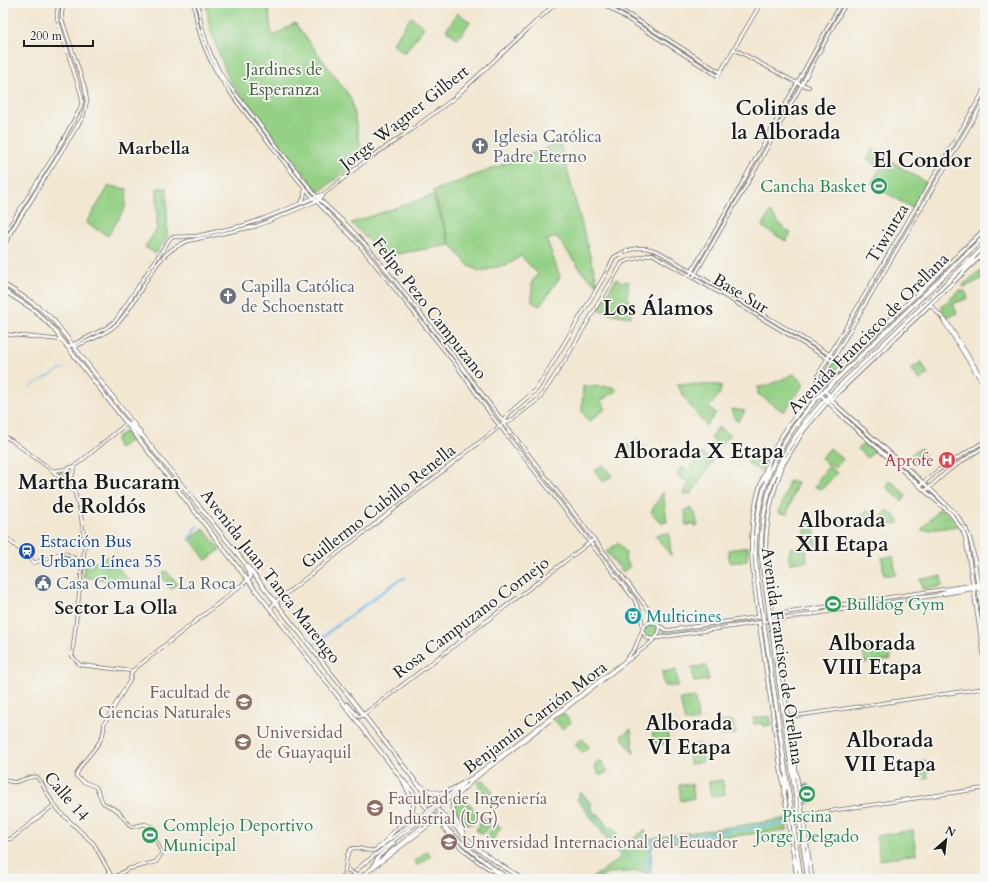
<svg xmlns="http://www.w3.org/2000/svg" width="988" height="882" font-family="Cardo,serif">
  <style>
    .green { fill: #94d186; stroke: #587651 }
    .water { fill: #7bbff1; stroke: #4c6e86 }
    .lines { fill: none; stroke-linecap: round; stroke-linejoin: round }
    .stream { stroke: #7bbff1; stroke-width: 1 }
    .canal { stroke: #7bbff1; stroke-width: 2.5 }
    .secondary-casing { stroke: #67635b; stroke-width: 4 }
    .primary-casing { stroke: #67635b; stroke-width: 4.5 }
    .highway-casing { stroke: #67635b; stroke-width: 5 }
    .secondary { stroke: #fff; stroke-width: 2.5 }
    .primary { stroke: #fff; stroke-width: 3 }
    .highway { stroke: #fff; stroke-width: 3.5 }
    .secondary-bridge-casing { stroke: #67635b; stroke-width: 4; stroke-linecap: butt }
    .highway-bridge-casing { stroke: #67635b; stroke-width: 5; stroke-linecap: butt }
    .secondary-bridge { stroke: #fff; stroke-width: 2.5 }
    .highway-bridge { stroke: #fff; stroke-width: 3.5 }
    .labels { text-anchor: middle; stroke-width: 3.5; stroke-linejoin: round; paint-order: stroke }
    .park-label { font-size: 17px; fill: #465b41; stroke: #f6f6f2 }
    .street-label { font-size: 17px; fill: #1c1c1c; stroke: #f6f6f2 }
    .worship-label { font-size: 17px; fill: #5b616d; stroke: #f6f6f2; text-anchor: start }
    .leisure-label { font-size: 17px; fill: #27864d; stroke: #f6f6f2; text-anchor: start }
    .health-label { font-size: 17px; fill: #be3a42; stroke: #f6f6f2; text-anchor: end }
    .transit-label { font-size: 17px; fill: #164399; stroke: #f6f6f2; text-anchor: start }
    .service-label { font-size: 17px; fill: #4e5e75; stroke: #f6f6f2; text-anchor: start }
    .culture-label { font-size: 17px; fill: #0d838f; stroke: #f6f6f2; text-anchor: start }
    .education-label { font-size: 17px; fill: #785e54; stroke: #f6f6f2; text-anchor: start }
    .neighbourhood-label { font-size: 18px; font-weight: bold; fill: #1c1c1c; stroke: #f6f6f2 }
    .quarter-label { font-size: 19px; font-weight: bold; fill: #1c1c1c; stroke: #f6f6f2 }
    .district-label { font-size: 21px; font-weight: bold; fill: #1c1c1c; stroke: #f6f6f2 }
  </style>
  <rect width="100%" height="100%" fill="#f6f6f2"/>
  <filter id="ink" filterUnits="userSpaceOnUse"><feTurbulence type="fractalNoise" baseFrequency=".025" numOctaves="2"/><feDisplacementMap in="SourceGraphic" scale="8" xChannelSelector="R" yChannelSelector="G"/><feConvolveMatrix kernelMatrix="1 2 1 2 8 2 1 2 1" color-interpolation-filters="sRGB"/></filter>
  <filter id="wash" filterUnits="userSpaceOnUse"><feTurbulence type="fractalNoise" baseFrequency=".012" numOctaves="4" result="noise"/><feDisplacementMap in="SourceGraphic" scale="16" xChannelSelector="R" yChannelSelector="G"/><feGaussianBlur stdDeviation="0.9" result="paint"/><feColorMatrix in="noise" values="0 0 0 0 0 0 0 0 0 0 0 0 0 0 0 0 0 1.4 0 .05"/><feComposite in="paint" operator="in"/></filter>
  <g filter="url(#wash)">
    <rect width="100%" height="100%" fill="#f2e7d1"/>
    <g class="green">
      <polygon points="206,3 268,3 272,37 295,23 351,98 363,158 319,192 229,80 210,30"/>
      <polygon points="458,13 470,22 458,39 446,30"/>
      <polygon points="411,17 424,27 405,53 392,44"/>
      <polygon points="560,143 598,285 583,273 557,237 547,240 560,277 540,306 532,302 532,282 538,274 521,256 506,266 495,267 484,271 479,271 469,266 451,245 433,191"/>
      <polygon points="873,150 884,156 878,166 867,159"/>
      <polygon points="886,158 927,183 912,208 871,184"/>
      <polygon points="109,186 127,189 125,208 108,236 86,223"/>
      <polygon points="157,188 167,188 167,237 156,254 145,247 157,229"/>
      <polygon points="433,195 450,245 384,256 351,223"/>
      <polygon points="770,212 783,228 791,233 786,241 762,227"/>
      <polygon points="985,266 985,271 981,273 982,279 965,287 962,286"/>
      <polygon points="616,279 622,282 629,281 627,300 631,302 631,317 610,314 598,309"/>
      <polygon points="960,290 963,292 965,291 968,298 953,304 957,313 947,317 942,317 939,313 943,309 941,307"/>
      <polygon points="834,360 841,365 825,381 824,380"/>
      <polygon points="921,362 928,374 919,380 911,369"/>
      <polygon points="794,374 804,384 784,412 758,394 758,387 767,386"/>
      <polygon points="677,384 721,385 720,393 709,408 716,413 706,426 686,400"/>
      <polygon points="583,386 614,387 617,391 600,401 606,408 589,422 582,411"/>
      <polygon points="731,409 745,411 739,421 735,420"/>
      <polygon points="718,427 730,435 721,446 711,439"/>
      <polygon points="125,432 127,432 133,439 119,448 117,445 116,440 118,436"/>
      <polygon points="636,438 647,451 637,459 627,446"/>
      <polygon points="865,441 875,450 868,458 858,449"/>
      <polygon points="830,448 843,459 836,467 830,463 827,464 821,458"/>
      <polygon points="921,448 926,456 915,463 910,455"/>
      <polygon points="701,453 713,461 691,494 683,494 689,483 677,475 682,467 688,471"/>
      <polygon points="753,455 765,463 761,472 748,463"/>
      <polygon points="603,465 612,476 603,482 595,471"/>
      <polygon points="829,466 837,473 822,489 815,487 820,477"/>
      <polygon points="58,471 69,471 71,473 71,485 69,485 58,473"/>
      <polygon points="890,480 906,495 902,501 885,486"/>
      <polygon points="789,481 797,483 787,514 779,513"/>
      <polygon points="663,492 667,522 661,523 651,512"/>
      <polygon points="692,508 693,512 695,513 698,526 695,527 694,524 686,525 685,510"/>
      <polygon points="940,508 952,518 958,526 922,531 921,530"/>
      <polygon points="868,510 878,519 878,521 860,523 859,517"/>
      <polygon points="888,510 899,520 899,523 891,524 889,522 885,523 881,517"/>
      <polygon points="806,517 813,520 817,545 807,546 805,530"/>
      <polygon points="204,529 220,550 206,560 191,540 197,533"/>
      <polygon points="669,533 671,556 655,535"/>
      <polygon points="618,543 626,553 625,560 630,566 623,572 606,552"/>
      <polygon points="748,547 747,560 730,563 728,550"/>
      <polygon points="804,547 804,549 806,550 807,561 790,563 789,555 790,548"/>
      <polygon points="64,554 81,563 81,565 58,563 59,557"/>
      <polygon points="108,556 132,584 124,590 121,587 113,586 113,581 83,577 85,561 98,563"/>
      <polygon points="893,556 896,575 884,575 882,558"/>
      <polygon points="166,571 177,584 171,589 160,575"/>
      <polygon points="941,576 942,586 922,589 920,579"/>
      <polygon points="754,620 754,621 662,634 663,630 668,632"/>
      <circle cx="651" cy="631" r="7"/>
      <polygon points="889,645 891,659 865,663 863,649"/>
      <polygon points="706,666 709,680 694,682 692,667"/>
      <polygon points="676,670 678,686 664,686 662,672"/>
      <polygon points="695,697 698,720 685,722 680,699"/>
      <polygon points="563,713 571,722 562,729 554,719"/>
      <polygon points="770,716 772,725 763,726 762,723 754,724 753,718"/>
      <polygon points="733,721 736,734 721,736 718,722"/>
      <polygon points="631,729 634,754 621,736"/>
      <polygon points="667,731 669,743 655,745 652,732"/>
      <polygon points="582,738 589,747 582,753 575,744"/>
      <polygon points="701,744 703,762 690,764 688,746"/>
      <polygon points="926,760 928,778 922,779 920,761"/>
      <polygon points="600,761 608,771 600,776 594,766"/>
      <polygon points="483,779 493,792 487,797 477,784"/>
      <polygon points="722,780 725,794 711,797 709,782"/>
      <polygon points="692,784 694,798 681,801 679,785"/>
      <polygon points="581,792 592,805 590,807 597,816 599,815 609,829 612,827 618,835 615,838 622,847 645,830 647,839 785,819 787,830 652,845 650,879 644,879 645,871 609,873 600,879 591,879 621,857 577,799 580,796 579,793"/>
      <path d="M466 799 479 817C475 825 467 826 460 821 456 815 453 808 457 801L464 800Z"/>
      <polygon points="484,817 491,821 483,834 476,830"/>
      <polygon points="494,823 501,827 493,840 486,836"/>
      <polygon points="913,830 916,854 880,860 876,836"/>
      <polygon points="427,851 431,856 429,858 428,857 428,858 418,866 414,862"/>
    </g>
    <polygon class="water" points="809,784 812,802 805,804 803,785"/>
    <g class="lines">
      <g class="stream">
        <polyline points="29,387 64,368"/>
        <polyline points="578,795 625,858 649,860"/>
      </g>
      <g class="canal">
        <path d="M189 539C194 535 194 531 197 526"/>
        <polyline points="315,645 331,630 399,580 405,578"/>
        <polyline points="648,879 650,842 784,823"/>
      </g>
    </g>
  </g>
  <g filter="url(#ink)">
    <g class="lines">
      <g class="secondary-casing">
        <g id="secondary">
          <path d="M194 3C199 60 233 97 267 140 285 163 302 187 323 208 335 221 349 233 361 247L457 366 492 416 634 599 640 611 643 628"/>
          <path d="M198 3C201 30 209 56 224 79L317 197 351 229 372 252 450 351 485 398 651 613 656 624"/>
          <polyline points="602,3 718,76 761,3"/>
          <polyline points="610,3 720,72"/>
          <polyline points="734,49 797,83 809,87"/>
          <polyline points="34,195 83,117 87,101 85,88 62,20 62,12 64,3"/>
          <polyline points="301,203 304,197 305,189"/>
          <polyline points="3,236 55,154 80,109 82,101 81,94 57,19 57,11 60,3"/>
          <polyline points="3,247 8,239"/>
          <polyline points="689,276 734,198 841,3"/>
          <polyline points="693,278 755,170 846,3"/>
          <polyline points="930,305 947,322 985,383"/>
          <polyline points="943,320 985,387"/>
          <polyline points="3,334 62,340"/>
          <polyline points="68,347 106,328 116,320 171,237 197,236 245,225 265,218 323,194"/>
          <path d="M74 347C89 340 105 335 117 324 143 298 150 254 188 241L257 226 319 200 324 194 365 161 411 130 453 99 556 3"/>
          <polyline points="823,386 823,378 832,361 985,99"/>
          <polyline points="818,391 816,384 819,373 985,89"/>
          <path d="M504 422 508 414 537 389 605 275 614 257C631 248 643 244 661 253L834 357"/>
          <polyline points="3,436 11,440 53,471 74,492"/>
          <polyline points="75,466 72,476 73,487 80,510 85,543 72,656 80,665 132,671"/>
          <polyline points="53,471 66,469 75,466 126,424"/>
          <polyline points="920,486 937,471 985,441"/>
          <polyline points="925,491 949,470 985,446"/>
          <polyline points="3,535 32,560 34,563 58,554 65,553 83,563"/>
          <polyline points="943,594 985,587"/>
          <polyline points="271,610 272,606 278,600 504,423 513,419 540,398 567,357 622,263 626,261 652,254 728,298 832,361"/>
          <polyline points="811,614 811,611 820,610 821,608"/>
          <polyline points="658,625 666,630 670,630 985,583"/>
          <polyline points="643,632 646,638 654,639"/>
          <polyline points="657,638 938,595"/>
          <polyline points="132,671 248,580"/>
          <polyline points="363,715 593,540"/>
          <polyline points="788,717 985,688"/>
          <path d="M3 778C17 789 25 774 37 777L41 782 54 805 63 815 94 844 113 879"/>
          <path d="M469 780 625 661 635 648 644 626 651 622C668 626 656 638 649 644L469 783"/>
          <polyline points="453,792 464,784"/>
          <polyline points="455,794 464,787"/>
          <polyline points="803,815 985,788"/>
          <path d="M443 826C455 846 482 867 503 876"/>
          <polyline points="3,839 11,839 54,805"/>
          <polyline points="374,864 379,856 394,843"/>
          <path d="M373 866 421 827 423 823 422 817 418 815C408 814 388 837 382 846"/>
          <path d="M113 878 128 869 156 862 162 853 156 840V831L153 827 145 824 131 827 118 811 103 803 96 787 82 781 76 776C82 757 106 745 104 724L130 680 132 671"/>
          <path d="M339 879C350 871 342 858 351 849 359 845 366 853 375 850L408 826"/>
          <polyline points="348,879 362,865 410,828"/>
          <polyline points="358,879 367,872"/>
        </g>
      </g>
      <g class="primary-casing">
        <g id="primary">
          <polyline points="3,244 35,194"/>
          <path d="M3 284C21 295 40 306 55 322L153 449 252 572 438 810 478 849 499 864 524 879"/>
          <path d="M3 290 34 310 52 327 401 778C435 819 465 850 509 879"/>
          <polyline points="825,390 835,404 928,487 956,514 966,529 970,539 973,552 985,631"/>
          <polyline points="820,394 845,419 951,514 963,531 966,540 985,663"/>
          <polyline points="126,424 130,424 141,436"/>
          <path d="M769 461C786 418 822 387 854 355 897 313 941 271 985 229"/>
          <polyline points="785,461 804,430 825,405 985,252"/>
          <path d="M782 468C768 504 763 537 767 576L809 859"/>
          <polyline points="245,565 251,577 248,580"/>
          <polyline points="978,586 985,585"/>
          <polyline points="938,595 951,590 977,586 978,584"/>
          <path d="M759 618C750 560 745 521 767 466"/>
          <polyline points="759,622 797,879"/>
          <polyline points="347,704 358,716 359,717 363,715"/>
          <path d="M403 781C409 797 419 801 409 819"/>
          <path d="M418 784C442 800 446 792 470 779"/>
          <path d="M464 834C447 807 447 803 471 782"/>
          <polyline points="810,864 812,879"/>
          <polyline points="366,873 430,824 435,822 439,823"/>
        </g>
      </g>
      <g class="highway-casing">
        <g id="highway">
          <polyline points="963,273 973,259"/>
          <polyline points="777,473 786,459"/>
          <polyline points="765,479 769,460"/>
          <path d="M755 554C755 491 776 444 817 398L985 236"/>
          <path d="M761 554C761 490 781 449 822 403L985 246"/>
          <polyline points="781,696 808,879"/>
          <polyline points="775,698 801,879"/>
          <polyline points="794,776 795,762"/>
          <polyline points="784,794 785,779"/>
          <polyline points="806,853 810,866"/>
          <polyline points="794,858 798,868"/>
        </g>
      </g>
      <use href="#secondary" class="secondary"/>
      <use href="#primary" class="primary"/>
      <use href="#highway" class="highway"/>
      <g class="secondary-bridge-casing">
        <g id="secondary-bridge">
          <polyline points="408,826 453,792"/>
          <polyline points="410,828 455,794"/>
          <polyline points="348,870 356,875"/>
        </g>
      </g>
      <g class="highway-bridge-casing">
        <g id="highway-bridge">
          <polyline points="755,554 757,578 775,698"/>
          <polyline points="761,554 781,696"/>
        </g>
      </g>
      <use href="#secondary-bridge" class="secondary-bridge"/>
      <use href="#highway-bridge" class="highway-bridge"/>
    </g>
  </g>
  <defs>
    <g id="church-disc" transform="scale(0.9)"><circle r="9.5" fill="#6b7280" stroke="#f6f6f2"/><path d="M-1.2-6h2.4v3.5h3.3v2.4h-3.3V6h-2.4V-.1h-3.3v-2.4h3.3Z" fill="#fff"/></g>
    <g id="stadium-disc" transform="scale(0.9)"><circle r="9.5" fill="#2e9e5b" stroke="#f6f6f2"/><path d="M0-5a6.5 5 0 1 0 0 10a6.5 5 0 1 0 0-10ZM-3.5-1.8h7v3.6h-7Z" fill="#fff"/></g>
    <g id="hospital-disc" transform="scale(0.9)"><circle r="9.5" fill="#e0444e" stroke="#f6f6f2"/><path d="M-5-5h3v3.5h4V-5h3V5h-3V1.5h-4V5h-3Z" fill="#fff"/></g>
    <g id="station-disc" transform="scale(0.9)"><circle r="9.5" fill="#1a4fb4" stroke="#f6f6f2"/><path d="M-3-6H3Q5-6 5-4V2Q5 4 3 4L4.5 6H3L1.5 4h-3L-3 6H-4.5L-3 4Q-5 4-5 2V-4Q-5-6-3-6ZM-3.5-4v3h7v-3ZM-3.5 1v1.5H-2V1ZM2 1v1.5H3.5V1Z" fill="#fff"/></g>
    <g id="civic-disc" transform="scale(0.9)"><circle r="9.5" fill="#5c6f8a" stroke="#f6f6f2"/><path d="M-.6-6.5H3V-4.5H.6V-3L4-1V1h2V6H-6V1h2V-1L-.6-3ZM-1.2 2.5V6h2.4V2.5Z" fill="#fff"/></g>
    <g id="theatre-disc" transform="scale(0.9)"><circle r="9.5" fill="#0f9aa8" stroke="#f6f6f2"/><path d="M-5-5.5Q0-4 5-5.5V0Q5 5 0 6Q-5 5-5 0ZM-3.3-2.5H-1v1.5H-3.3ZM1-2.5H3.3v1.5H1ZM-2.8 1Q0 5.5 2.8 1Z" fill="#fff"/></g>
    <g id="university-disc" transform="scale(0.9)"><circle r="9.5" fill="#8d6e63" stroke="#f6f6f2"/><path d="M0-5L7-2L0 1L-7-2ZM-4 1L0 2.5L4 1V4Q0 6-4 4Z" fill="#fff"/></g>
  </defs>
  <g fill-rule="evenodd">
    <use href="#church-disc" x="480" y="146"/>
    <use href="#stadium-disc" x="879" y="186"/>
    <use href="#church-disc" x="228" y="296"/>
    <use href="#hospital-disc" x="947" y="460"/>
    <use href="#station-disc" x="27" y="551"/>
    <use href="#civic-disc" x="43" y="583"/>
    <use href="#stadium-disc" x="833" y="604"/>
    <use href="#theatre-disc" x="633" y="616"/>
    <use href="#university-disc" x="244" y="702"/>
    <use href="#university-disc" x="243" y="742"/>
    <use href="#stadium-disc" x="807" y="794"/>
    <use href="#university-disc" x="375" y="808"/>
    <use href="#stadium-disc" x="150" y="835"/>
    <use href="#university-disc" x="449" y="842"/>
  </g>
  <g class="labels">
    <g class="park-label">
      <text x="284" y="75">Jardines de<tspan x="284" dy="20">Esperanza</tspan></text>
    </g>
    <g class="street-label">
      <text transform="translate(404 117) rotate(-38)" y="6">Jorge Wagner Gilbert</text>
      <text transform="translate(887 233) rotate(-59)" y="6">Tiwintza</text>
      <text transform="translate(741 293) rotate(31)" y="6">Base Sur</text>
      <text transform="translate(430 308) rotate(52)" y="6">Felipe Pezo Campuzano</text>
      <text transform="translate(868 333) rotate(-45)" y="6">Avenida Francisco de Orellana</text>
      <text transform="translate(378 506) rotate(-38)" y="6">Guillermo Cubillo Renella</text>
      <text transform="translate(271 576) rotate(52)" y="6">Avenida Juan Tanca Marengo</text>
      <text transform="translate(471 617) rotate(-37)" y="6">Rosa Campuzano Cornejo</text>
      <text transform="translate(783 656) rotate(82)" y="6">Avenida Francisco de Orellana</text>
      <text transform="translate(535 717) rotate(-37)" y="6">Benjamín Carrión Mora</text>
      <text transform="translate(67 796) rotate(49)" y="6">Calle 14</text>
    </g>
    <g class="worship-label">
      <text x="493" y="142">Iglesia Católica<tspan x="493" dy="20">Padre Eterno</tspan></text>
      <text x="241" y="292">Capilla Católica<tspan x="241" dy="20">de Schoenstatt</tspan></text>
    </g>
    <g class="leisure-label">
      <text x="866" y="192" text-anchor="end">Cancha Basket</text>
      <text x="846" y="610">Bulldog Gym</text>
      <text x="807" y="822" text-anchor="middle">Piscina<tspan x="807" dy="20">Jorge Delgado</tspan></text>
      <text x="163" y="831">Complejo Deportivo<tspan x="163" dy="20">Municipal</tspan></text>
    </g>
    <g class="health-label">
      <text x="934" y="466">Aprofe</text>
    </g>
    <g class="transit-label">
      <text x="40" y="547">Estación Bus<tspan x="40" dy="20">Urbano Línea 55</tspan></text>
    </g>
    <g class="service-label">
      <text x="56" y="589">Casa Comunal - La Roca</text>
    </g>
    <g class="culture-label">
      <text x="646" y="622">Multicines</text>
    </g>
    <g class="education-label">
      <text x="231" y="698" text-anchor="end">Facultad de<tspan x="231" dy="20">Ciencias Naturales</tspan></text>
      <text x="256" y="738">Universidad<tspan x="256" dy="20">de Guayaquil</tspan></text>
      <text x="388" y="804">Facultad de Ingeniería<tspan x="388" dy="20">Industrial (UG)</tspan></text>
      <text x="462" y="848">Universidad Internacional del Ecuador</text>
    </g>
    <g class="neighbourhood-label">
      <text x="154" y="154">Marbella</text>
    </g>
    <g class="quarter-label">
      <text x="116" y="614">Sector La Olla</text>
    </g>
    <g class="district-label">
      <text x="786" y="115">Colinas de<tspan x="786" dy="24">la Alborada</tspan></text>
      <text x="922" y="167">El Condor</text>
      <text x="658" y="315">Los Álamos</text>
      <text x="699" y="458">Alborada X Etapa</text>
      <text x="99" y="489">Martha Bucaram<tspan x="99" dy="24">de Roldós</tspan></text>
      <text x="842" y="527">Alborada<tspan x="842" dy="24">XII Etapa</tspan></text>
      <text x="872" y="650">Alborada<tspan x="872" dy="24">VIII Etapa</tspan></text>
      <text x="689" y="730">Alborada<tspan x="689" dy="24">VI Etapa</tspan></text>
      <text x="890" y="747">Alborada<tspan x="890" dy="24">VII Etapa</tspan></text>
    </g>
  </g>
  <rect width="988" height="882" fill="none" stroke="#f6f6f2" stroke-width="16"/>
  <g transform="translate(946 840) rotate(28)" stroke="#f6f6f2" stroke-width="3" paint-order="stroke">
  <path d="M0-3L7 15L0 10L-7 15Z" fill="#1c1c1c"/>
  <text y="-6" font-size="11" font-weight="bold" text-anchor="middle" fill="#1c1c1c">N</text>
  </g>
  <path d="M24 40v6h69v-6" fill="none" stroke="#1c1c1c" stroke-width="2"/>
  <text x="30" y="40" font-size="12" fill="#1c1c1c" stroke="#f6f6f2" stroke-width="3" paint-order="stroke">200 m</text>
</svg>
